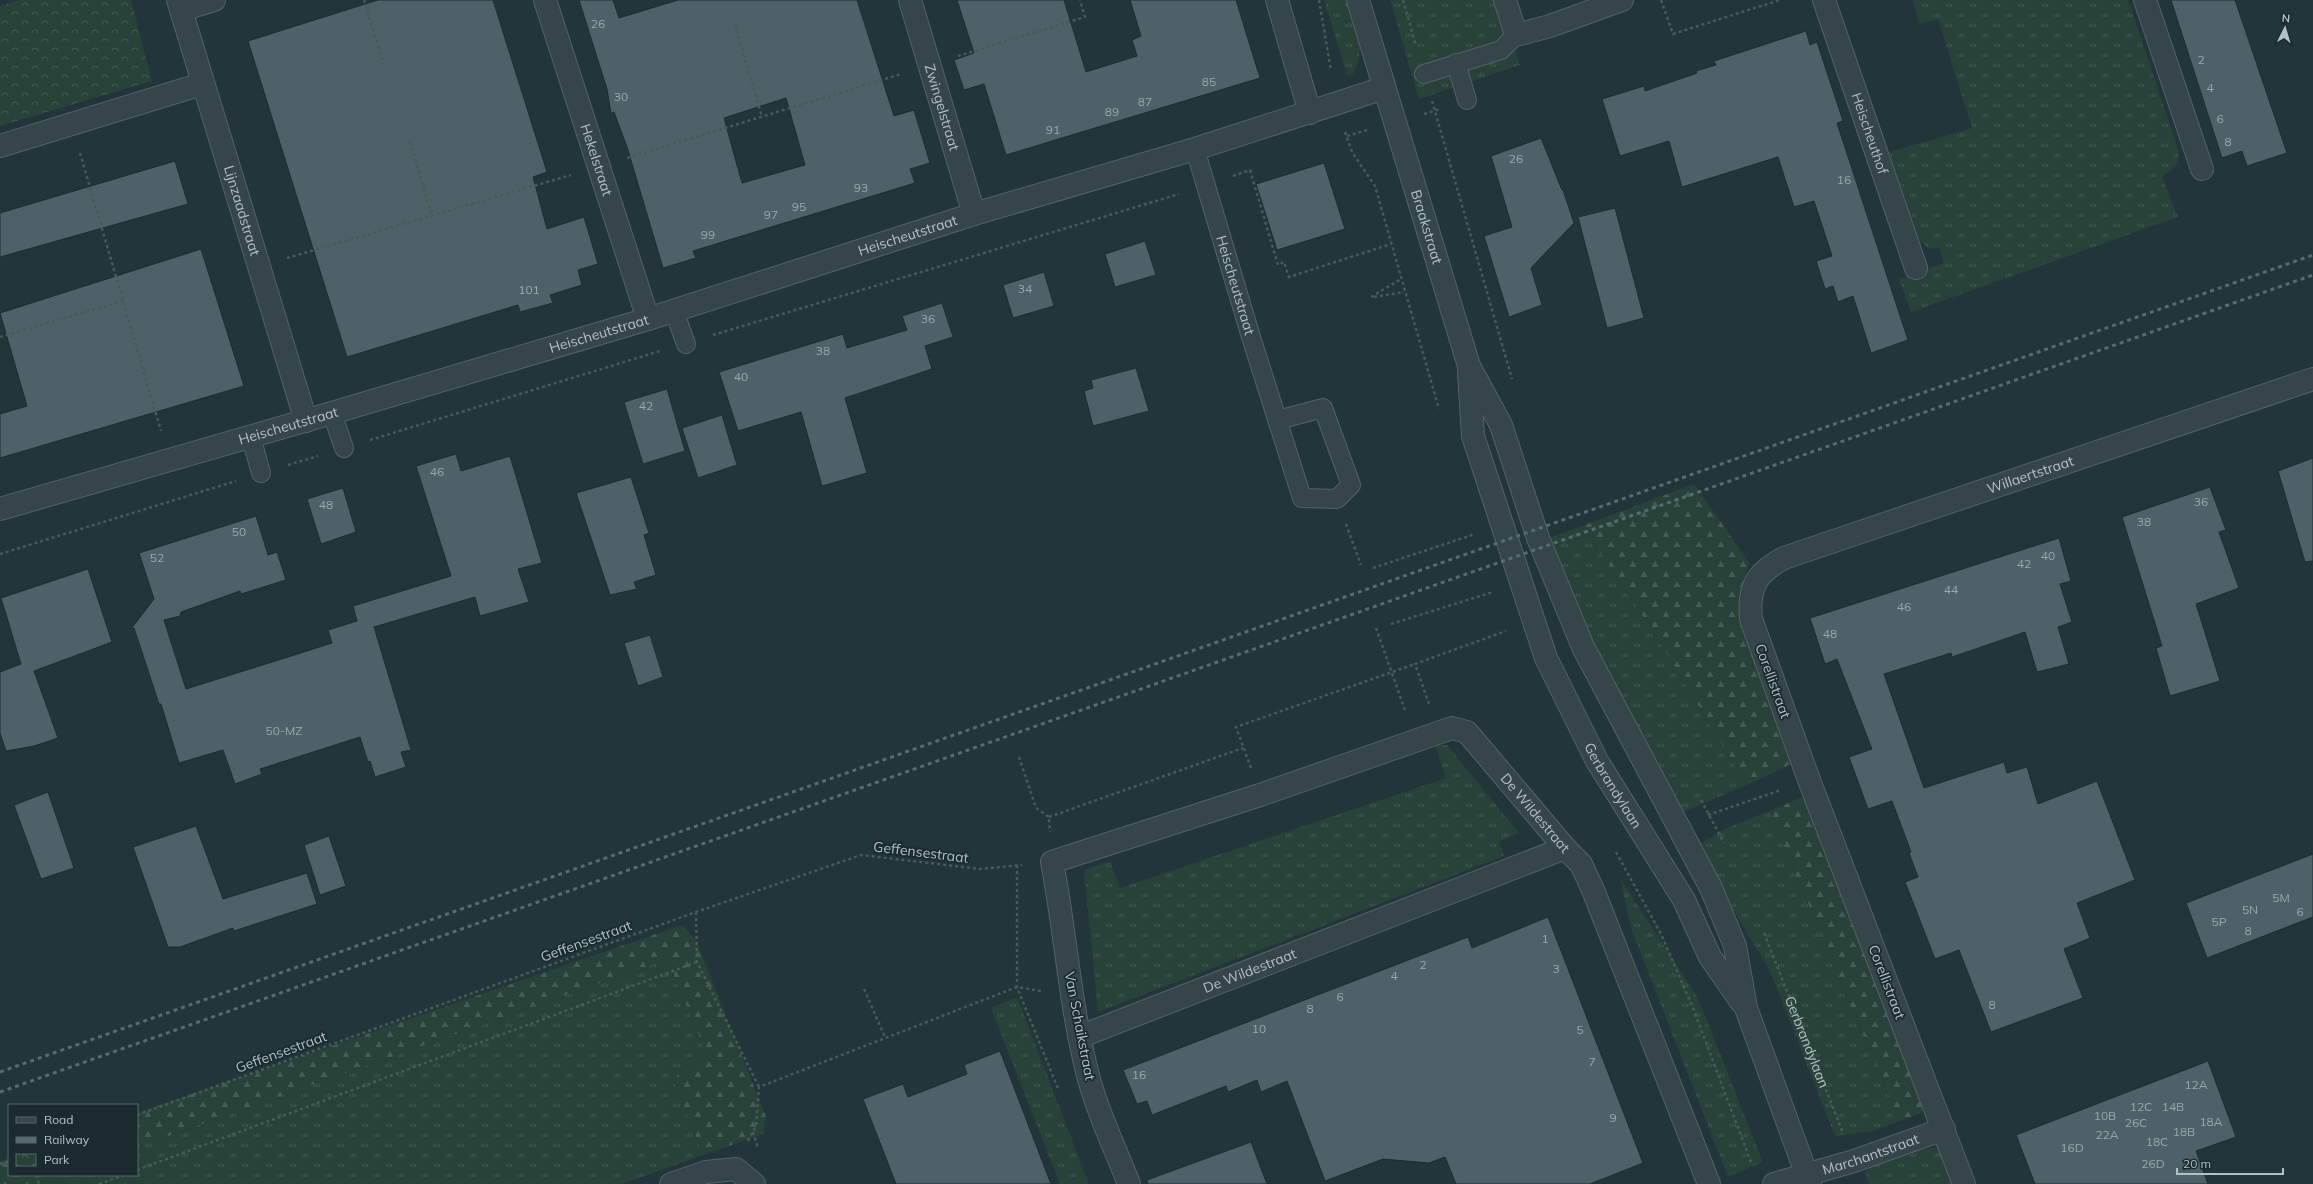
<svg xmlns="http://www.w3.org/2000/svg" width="2313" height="1184" font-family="Mulish,sans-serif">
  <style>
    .grass { fill: url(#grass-tufts) }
    .forest { fill: url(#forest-firs) }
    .park { fill: url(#park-crowns) }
    .building { fill: #4d6268; stroke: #1d2c31; fill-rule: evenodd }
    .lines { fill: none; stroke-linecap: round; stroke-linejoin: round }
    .service-casing { stroke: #546368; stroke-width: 20 }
    .minor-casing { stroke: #546368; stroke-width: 24 }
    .tertiary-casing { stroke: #546368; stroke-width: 24 }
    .path { stroke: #465c57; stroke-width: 2.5; stroke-dasharray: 3 3; stroke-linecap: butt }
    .service { stroke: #36454a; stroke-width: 18 }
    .minor { stroke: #36454a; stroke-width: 22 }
    .tertiary { stroke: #36454a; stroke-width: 22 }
    .rail { stroke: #586b71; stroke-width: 3; stroke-dasharray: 4 4; stroke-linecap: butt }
    .labels { text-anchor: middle; stroke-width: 3.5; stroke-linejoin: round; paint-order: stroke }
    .number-label { font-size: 12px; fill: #98a9ae }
    .street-label { font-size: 14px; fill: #b1c1c6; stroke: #1b2a2f }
  </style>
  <defs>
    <pattern id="grass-tufts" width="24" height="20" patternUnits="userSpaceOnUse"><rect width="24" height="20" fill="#284139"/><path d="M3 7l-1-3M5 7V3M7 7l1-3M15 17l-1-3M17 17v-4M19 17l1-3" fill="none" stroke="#455b54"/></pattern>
    <pattern id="forest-firs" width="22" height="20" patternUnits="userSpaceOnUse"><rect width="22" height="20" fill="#284139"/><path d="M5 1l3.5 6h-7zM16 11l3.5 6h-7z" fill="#455b54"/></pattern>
    <pattern id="park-crowns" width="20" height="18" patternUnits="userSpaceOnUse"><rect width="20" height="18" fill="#284139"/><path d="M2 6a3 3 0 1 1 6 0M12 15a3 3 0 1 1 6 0" fill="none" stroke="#455b54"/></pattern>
  </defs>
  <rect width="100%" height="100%" fill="#22353a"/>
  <g class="grass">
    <path d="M1324 0H1347C1356 30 1368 44 1353 74L1347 76Z"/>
    <polygon points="1390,0 1500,0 1520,65 1419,99"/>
    <polygon points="1913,0 2128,0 2179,152 2178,164 2162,177 2178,217 1911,312 1899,279 1944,263 1939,248 1929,249 1919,239 1889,152 1972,128 1938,19 1919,24"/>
    <polygon points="1582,526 1649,625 1747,785 1676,815 1580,654 1547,539"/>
    <polygon points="1435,745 1447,745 1519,833 1499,842 1504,856 1098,1012 1084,870 1110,861 1120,888 1446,778"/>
    <polygon points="1769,811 1900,1121 1873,1131 1835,1136 1770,971 1695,846 1727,828"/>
    <polygon points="1620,878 1698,998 1763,1162 1728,1177 1631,928"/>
    <polygon points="667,959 708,1057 703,1063 681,1070 675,1085 703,1155 622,1184 36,1184 61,1175 137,1175 137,1147"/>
    <polygon points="1017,997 1089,1184 1060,1184 991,1008"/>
    <polygon points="1939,1147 1958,1184 1869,1184 1865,1172 1884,1157"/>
  </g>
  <g class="forest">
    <polygon points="1694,484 1749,562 1742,586 1748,614 1802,759 1747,785 1649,625 1582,526"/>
    <polygon points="1814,792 1925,1086 1922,1113 1900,1121 1769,811"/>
    <path d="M682 925 696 940 766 1117 763 1134 703 1155 675 1085C677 1060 697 1073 708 1057L667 959 137 1147V1113Z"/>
    <polygon points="9,1158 9,1175 61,1175 36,1184 0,1184 0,1161"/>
  </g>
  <polygon class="park" points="19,0 131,0 152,81 0,126 0,6"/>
  <g class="building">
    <polygon points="378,0 493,0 547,172 533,177 547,229 584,217 598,264 578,270 582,285 550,295 553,303 520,312 518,305 347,357 248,41"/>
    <path d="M579 0H613L619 18 678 0H857L894 116 914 110 930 163 910 169 915 183 693 251 696 258 663 268 627 147 614 112 611 113 607 89ZM786 98 805 165 742 183 724 118Z"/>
    <polygon points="957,0 1064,0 1086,72 1137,56 1132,40 1141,36 1130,0 1236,0 1260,78 1006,155 984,84 964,90 954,60 974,53"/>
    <polygon points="2171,0 2235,0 2287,153 2247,166 2242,151 2222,158"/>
    <polygon points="1806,31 1810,45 1817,42 1843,121 1837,123 1908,340 1871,353 1853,296 1838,302 1833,286 1825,289 1816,261 1832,256 1814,201 1794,207 1778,157 1682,187 1669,141 1620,156 1602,99 1644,86 1645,91 1697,73 1696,71 1716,65 1714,61"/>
    <polygon points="1541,138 1562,190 1563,190 1574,223 1531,268 1542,305 1509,317 1484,236 1512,227 1491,156"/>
    <polygon points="175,161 188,204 0,257 0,213"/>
    <polygon points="1324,163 1345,229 1277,250 1256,184"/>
    <polygon points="1615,208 1644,318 1607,328 1578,217"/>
    <polygon points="1145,241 1156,275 1115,287 1105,254"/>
    <polygon points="201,249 244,386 0,458 0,414 27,406 0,313"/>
    <polygon points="1044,272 1054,306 1013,318 1003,285"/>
    <polygon points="942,303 953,337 925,346 932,369 845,398 867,473 822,486 801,412 738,431 719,372 843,334 847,348 907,330 902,316"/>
    <polygon points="1136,368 1149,411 1093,426 1084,391 1093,388 1091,380"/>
    <polygon points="667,389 685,451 643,464 624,402"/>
    <polygon points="722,415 737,465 698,478 682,428"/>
    <polygon points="456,454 461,471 510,456 542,563 518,569 529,602 480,616 475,597 374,627 411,750 401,752 406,767 375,777 370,761 368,762 360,737 260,769 262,774 235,784 223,750 179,763 161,704 159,704 134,628 131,629 154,599 139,553 256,516 268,555 277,552 286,580 241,594 240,591 181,612 180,616 164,620 186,689 288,657 332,643 328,630 357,621 353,606 451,576 416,466"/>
    <polygon points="2313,458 2313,561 2305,562 2278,471"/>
    <polygon points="631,477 649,533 644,535 656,575 634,582 637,589 610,595 576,493"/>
    <polygon points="2210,487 2226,530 2219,532 2239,588 2196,604 2220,681 2170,696 2156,648 2162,646 2122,517"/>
    <polygon points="343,488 356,532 321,544 307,499"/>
    <polygon points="2059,538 2071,581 2060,584 2072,622 2058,627 2069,664 2037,672 2025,632 1952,657 1951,653 1884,674 1924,788 2004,762 2007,773 2027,767 2038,804 2097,781 2135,880 2077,903 2090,938 2064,949 2083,998 1991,1032 1959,950 1935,959 1905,882 1918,877 1909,853 1911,852 1892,801 1868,809 1849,757 1872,749 1837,659 1825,664 1810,618"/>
    <polygon points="88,569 112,642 34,671 58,738 34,746 6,751 0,733 0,672 21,664 1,598"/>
    <polygon points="650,635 663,677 638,686 624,643"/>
    <polygon points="48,792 74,868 41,879 14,805"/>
    <polygon points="196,826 223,899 307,873 317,904 234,931 233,928 180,947 168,947 133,847"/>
    <polygon points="329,836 346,886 320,895 304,845"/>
    <polygon points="2313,854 2313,917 2207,958 2186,903"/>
    <polygon points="1548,917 1643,1163 1590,1184 1456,1184 1445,1157 1429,1163 1383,1159 1325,1181 1287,1081 1261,1092 1257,1080 1228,1092 1226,1086 1152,1115 1147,1101 1137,1104 1123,1070 1468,937 1472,948"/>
    <polygon points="1000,1051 1051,1184 896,1184 863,1099 903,1084 908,1097 967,1074 964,1065"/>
    <polygon points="2208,1061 2236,1137 2196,1151 2208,1184 2035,1184 2016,1135"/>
    <polygon points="1251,1142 1267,1184 1148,1184 1147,1180"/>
  </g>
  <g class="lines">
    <g class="service-casing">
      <g id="service">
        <polyline points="1456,63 1467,100"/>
        <polyline points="1424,74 1501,50 1516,35"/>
        <path id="s2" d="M1195 149 1251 337 1302 498 1337 499 1351 485 1323 408 1278 420"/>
        <polyline points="674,311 686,344"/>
        <polyline points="332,413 344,448"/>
        <polyline points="251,437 261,473"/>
      </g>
    </g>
    <g class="minor-casing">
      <g id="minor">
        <path id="s3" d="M178 0 306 421"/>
        <path id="s4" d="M545 0 648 319"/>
        <path id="s5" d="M910 0 974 214"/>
        <polyline points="1277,0 1310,113"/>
        <polyline points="1505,0 1516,35 1550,26 1622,0"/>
        <path id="s6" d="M1824 0 1916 268"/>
        <polyline points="2145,0 2202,169"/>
        <polyline points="181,10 214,0"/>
        <polyline points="0,146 202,84"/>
        <path id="s7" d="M0 509 332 413 648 319 974 214 1195 149 1384 88"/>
        <path id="s8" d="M1079 1037 1565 848"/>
        <polyline points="671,1184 706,1172 736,1169 754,1184"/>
        <path id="s9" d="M1129 1184C1116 1150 1098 1114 1089 1079 1070 1008 1066 934 1052 862L1260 795 1452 728 1467 732 1565 848 1581 864 1593 890 1709 1184"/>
        <path id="s10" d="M1774 1184 1854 1161 1944 1129"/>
        <path id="s11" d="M1964 1184 1809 780 1751 619C1748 587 1756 573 1784 558L2313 379"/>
      </g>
    </g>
    <g class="tertiary-casing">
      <g id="tertiary">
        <path id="s12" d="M1358 0 1469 366 1501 425 1538 538 1583 647 1711 888 1735 946 1746 1008 1810 1184"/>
        <path id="s13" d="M1469 373 1473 436 1546 658 1597 761 1684 900 1710 957 1742 1003"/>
      </g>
    </g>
    <g class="path">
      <polyline points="364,0 384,65"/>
      <polyline points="1319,0 1331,71"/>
      <polyline points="1403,0 1416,46"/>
      <polyline points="1661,0 1673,34 1780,0"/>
      <polyline points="735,25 762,117"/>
      <polyline points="958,56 1085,17 1080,0"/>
      <polyline points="1432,101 1512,379"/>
      <polyline points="1424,114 1440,109"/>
      <polyline points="1345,132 1352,152 1375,186 1439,409"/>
      <polyline points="1347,136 1367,130"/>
      <polyline points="410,142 432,215"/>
      <polyline points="80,153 161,431"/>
      <polyline points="627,158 901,74"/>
      <polyline points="1233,176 1250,170 1278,265 1284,262 1289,277 1391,244"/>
      <polyline points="287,258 571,175"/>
      <polyline points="1371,297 1401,279"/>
      <polyline points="1374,297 1404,292"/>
      <polyline points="713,335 1179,194"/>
      <polyline points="0,337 123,301"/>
      <polyline points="370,440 660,351"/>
      <polyline points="288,465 318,456"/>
      <polyline points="1346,524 1361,565"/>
      <polyline points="0,554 236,481"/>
      <polyline points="1373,568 1475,534"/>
      <polyline points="1391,624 1493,592"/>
      <polyline points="1376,628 1406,713"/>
      <polyline points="1429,704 1415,664 1506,631"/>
      <polyline points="1019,757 1036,808 1049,817 1050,832"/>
      <polyline points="1251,768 1236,727 1415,664"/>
      <polyline points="1701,800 1724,843"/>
      <polyline points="1708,815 1781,790"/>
      <polyline points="1049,817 1243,748"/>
      <polyline points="1616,852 1661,934 1693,1008 1752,1165"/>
      <polyline points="1017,865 1017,987 1059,1091"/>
      <polyline points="696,912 697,962 759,1087"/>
      <path id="s1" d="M1764 933 1843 1133"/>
      <polyline points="864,989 885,1037"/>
      <polyline points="137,1115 696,912 861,855 980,869 1022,865"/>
      <polyline points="753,1132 758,1148"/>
      <polyline points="748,1141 756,1126 759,1087 1017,987 1041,991"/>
      <polyline points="0,1164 9,1161"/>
      <polyline points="137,1170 697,962"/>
      <polyline points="36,1175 39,1184"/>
      <polyline points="99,1184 124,1175"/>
    </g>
    <use href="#service" class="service"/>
    <use href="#minor" class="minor"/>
    <use href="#tertiary" class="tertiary"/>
    <g class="rail">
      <polyline points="0,1072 2313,255"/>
      <polyline points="0,1092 2313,275"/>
    </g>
  </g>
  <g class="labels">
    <g class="number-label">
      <text x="598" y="28">26</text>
      <text x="2201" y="64">2</text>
      <text x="1209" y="86">85</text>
      <text x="2210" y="92">4</text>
      <text x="621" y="101">30</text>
      <text x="1145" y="106">87</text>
      <text x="1112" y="116">89</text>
      <text x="2220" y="123">6</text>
      <text x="1053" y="134">91</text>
      <text x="2228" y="146">8</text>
      <text x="1516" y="163">26</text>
      <text x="1844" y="184">16</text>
      <text x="861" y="192">93</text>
      <text x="799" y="211">95</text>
      <text x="771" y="219">97</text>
      <text x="708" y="239">99</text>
      <text x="1025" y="293">34</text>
      <text x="529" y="294">101</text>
      <text x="928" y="323">36</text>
      <text x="823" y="355">38</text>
      <text x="741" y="381">40</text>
      <text x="646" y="410">42</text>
      <text x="437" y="476">46</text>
      <text x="2201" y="506">36</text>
      <text x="326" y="509">48</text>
      <text x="2144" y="526">38</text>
      <text x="239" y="536">50</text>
      <text x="2048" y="560">40</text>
      <text x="157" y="562">52</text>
      <text x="2024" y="568">42</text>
      <text x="1951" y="594">44</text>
      <text x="1904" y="611">46</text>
      <text x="1830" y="638">48</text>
      <text x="284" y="735">50-MZ</text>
      <text x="2281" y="902">5M</text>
      <text x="2250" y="914">5N</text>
      <text x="2300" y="916">6</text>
      <text x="2219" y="926">5P</text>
      <text x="2248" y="935">8</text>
      <text x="1545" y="943">1</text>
      <text x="1423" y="969">2</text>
      <text x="1556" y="973">3</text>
      <text x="1394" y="980">4</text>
      <text x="1340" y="1001">6</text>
      <text x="1992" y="1009">8</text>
      <text x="1310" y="1013">8</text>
      <text x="1259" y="1033">10</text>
      <text x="1580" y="1034">5</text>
      <text x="1592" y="1066">7</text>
      <text x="1139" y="1079">16</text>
      <text x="2196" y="1089">12A</text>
      <text x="2141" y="1111">12C</text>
      <text x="2173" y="1111">14B</text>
      <text x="2105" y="1120">10B</text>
      <text x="1613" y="1122">9</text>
      <text x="2211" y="1126">18A</text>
      <text x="2136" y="1127">26C</text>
      <text x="2184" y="1136">18B</text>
      <text x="2107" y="1139">22A</text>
      <text x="2157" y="1146">18C</text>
      <text x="2072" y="1152">16D</text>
      <text x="2153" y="1168">26D</text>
    </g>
    <g class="street-label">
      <text dy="5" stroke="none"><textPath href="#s5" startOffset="112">Zwingelstraat</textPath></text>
      <text dy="5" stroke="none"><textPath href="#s6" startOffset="141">Heischeuthof</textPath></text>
      <text dy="5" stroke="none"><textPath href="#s4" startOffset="168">Hekelstraat</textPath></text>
      <text dy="5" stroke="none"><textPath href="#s3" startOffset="220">Lijnzaadstraat</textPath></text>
      <text dy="5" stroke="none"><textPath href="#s12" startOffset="237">Braakstraat</textPath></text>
      <text dy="5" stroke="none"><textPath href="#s7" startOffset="948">Heischeutstraat</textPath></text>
      <text dy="5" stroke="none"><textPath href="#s2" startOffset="142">Heischeutstraat</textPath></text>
      <text dy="5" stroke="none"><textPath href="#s7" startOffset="624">Heischeutstraat</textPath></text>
      <text dy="5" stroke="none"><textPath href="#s7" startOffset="300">Heischeutstraat</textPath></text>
      <text dy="5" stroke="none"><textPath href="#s11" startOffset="939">Willaertstraat</textPath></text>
      <text transform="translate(1773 681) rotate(70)" y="5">Corellistraat</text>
      <text dy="5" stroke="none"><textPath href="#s13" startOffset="441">Gerbrandylaan</textPath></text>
      <text dy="5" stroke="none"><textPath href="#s9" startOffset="876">De Wildestraat</textPath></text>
      <text transform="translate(921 852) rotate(7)" y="5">Geffensestraat</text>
      <text transform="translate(586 941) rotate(-20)" y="5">Geffensestraat</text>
      <text dy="5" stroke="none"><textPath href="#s8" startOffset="183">De Wildestraat</textPath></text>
      <text transform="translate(1887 982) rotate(69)" y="5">Corellistraat</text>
      <text transform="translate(1080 1026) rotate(79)" y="5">Van Schaikstraat</text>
      <text dy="5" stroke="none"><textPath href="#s1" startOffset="117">Gerbrandylaan</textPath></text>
      <text transform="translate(281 1052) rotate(-20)" y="5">Geffensestraat</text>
      <text dy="5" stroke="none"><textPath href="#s10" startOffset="101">Marchantstraat</textPath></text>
    </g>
  </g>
  <rect x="8" y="1104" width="130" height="72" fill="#1b2a2f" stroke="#57666b"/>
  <rect x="16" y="1117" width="20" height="6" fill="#36454a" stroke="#57666b"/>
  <text x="44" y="1124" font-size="12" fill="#b1c1c6">Road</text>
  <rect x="16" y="1137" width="20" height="6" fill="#586b71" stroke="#57666b"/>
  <text x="44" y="1144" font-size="12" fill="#b1c1c6">Railway</text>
  <rect x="16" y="1154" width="20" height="12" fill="url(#park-crowns)" stroke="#57666b"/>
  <text x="44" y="1164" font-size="12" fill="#b1c1c6">Park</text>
  <g transform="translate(2285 28) rotate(5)" stroke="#1b2a2f" stroke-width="3" paint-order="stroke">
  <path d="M0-3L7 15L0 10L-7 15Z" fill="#b1c1c6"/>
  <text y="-6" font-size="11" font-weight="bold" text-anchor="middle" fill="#b1c1c6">N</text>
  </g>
  <path d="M2177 1168v6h106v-6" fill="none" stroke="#b1c1c6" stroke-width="2"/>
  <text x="2183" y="1168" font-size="12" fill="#b1c1c6" stroke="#1b2a2f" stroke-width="3" paint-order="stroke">20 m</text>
</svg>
